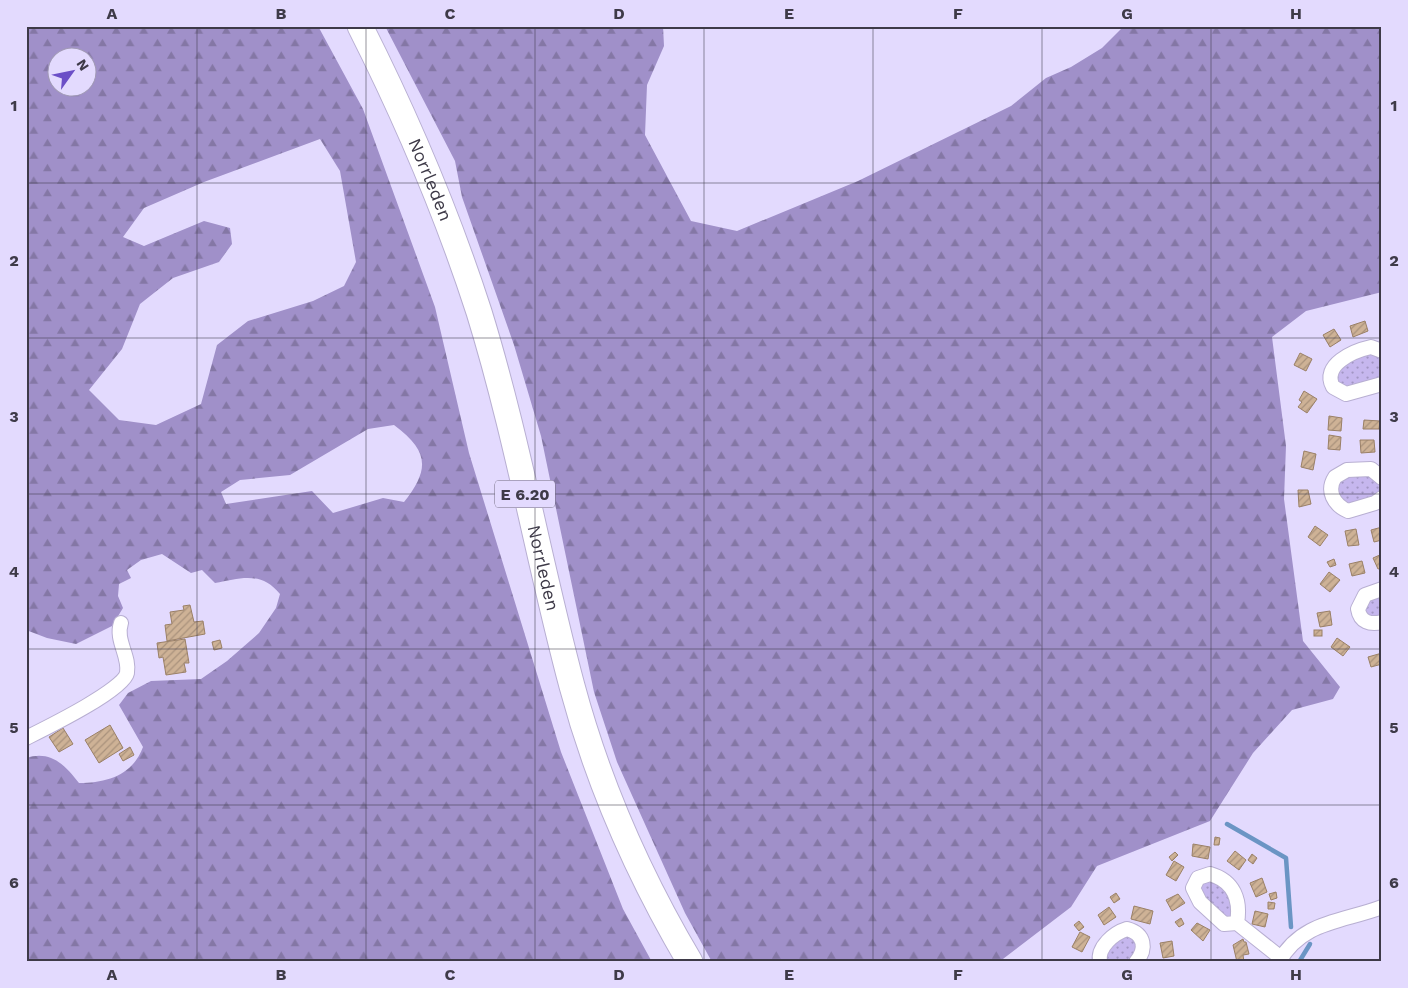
<svg xmlns="http://www.w3.org/2000/svg" width="1408" height="988" font-family="'Work Sans',sans-serif">
  <style>
    .grass { fill: url(#grass-dots) }
    .forest { fill: url(#forest-firs); fill-rule: evenodd }
    .lines { fill: none; stroke-linecap: round; stroke-linejoin: round }
    .stream { stroke: #6b95c4; stroke-width: 4.5 }
    .building { fill: url(#building-hatch); stroke: #9a8066 }
    .street-casing { stroke: #b8afd2; stroke-width: 16 }
    .highway-casing { stroke: #b8afd2; stroke-width: 27 }
    .street { stroke: #fff; stroke-width: 14 }
    .highway { stroke: #fff; stroke-width: 25 }
    .grid { fill: none; stroke: #3e3a48; stroke-width: 1; stroke-opacity: 0.55 }
    .labels { text-anchor: middle; stroke-width: 4; stroke-linejoin: round; paint-order: stroke }
    .shield { fill: #e3dafe; stroke: #706a7f; stroke-width: 1 }
    .shield-label { font-size: 16px; font-weight: bold; fill: #3e3a48 }
    .street-label { font-size: 18px; fill: #3e3a48; stroke: #e3dafe }
    .neatline { fill: none; stroke: #3e3a48; stroke-width: 2 }
    .grid-label { font-size: 16px; text-anchor: middle; font-weight: bold; fill: #3e3a48 }
  </style>
  <defs>
    <pattern id="grass-dots" width="8" height="8" patternUnits="userSpaceOnUse" patternTransform="scale(1.25)"><rect width="8" height="8" fill="#c6b7ee"/><path d="M2 2h.1M6 6h.1" fill="none" stroke="#a296c3" stroke-width="1.8" stroke-linecap="round"/></pattern>
    <pattern id="forest-firs" width="22" height="20" patternUnits="userSpaceOnUse" patternTransform="scale(1.25)"><rect width="22" height="20" fill="#a090c9"/><path d="M5 1l3.5 6h-7zM16 11l3.5 6h-7z" fill="#8477a5"/></pattern>
    <pattern id="building-hatch" width="6" height="6" patternUnits="userSpaceOnUse" patternTransform="scale(1.25)"><rect width="6" height="6" fill="#ceb296"/><path d="M-1 1l2-2M0 6l6-6M5 7l2-2" fill="none" stroke="#a9927c"/></pattern>
  </defs>
  <rect width="100%" height="100%" fill="#e3dafe"/>
  <g class="grass">
    <polygon points="1363,352 1382,354 1382,375 1377,383 1351,392 1332,377 1334,372"/>
    <polygon points="1363,471 1378,479 1380,496 1344,507 1334,484 1337,479"/>
    <polygon points="1382,592 1382,619 1364,615 1364,599"/>
    <polygon points="1204,878 1227,888 1234,920 1219,916 1197,886"/>
    <polygon points="1125,933 1138,942 1132,962 1102,962 1104,951"/>
  </g>
  <g class="forest">
    <path d="M26 26H318L363 109 435 307 469 453 561 752 623 909 652 962H26V758C51 750 65 765 79 783 107 783 133 775 143 747L119 705 128 693 151 681 201 679 227 661 259 633 276 608 280 594C261 571 241 578 215 583L202 570 191 573 162 554 141 560 127 570 131 578 119 584 118 596 123 608 112 626 76 644 47 638 26 630ZM58 58H88V88H58ZM320 139 340 171 356 262 344 286 313 301 248 321 217 345 201 404 156 425 119 420 89 390 122 349 140 304 173 278 219 262 232 244 230 228 204 221 144 246 123 237 144 208 204 182ZM394 425C429 451 430 469 404 502L383 498 333 513 312 491 226 504 221 492 240 480 290 475 368 429Z"/>
    <polygon points="385,26 663,26 664,46 647,85 645,135 691,221 737,231 858,181 1011,106 1046,78 1071,67 1102,48 1124,26 1382,26 1382,292 1306,311 1272,337 1286,446 1284,499 1303,641 1340,687 1333,699 1292,710 1253,753 1210,821 1097,866 1071,907 999,962 712,962 685,913 617,762 594,692 541,436 514,345 462,197 455,161"/>
  </g>
  <g class="lines">
    <g class="stream">
      <polyline points="1227,824 1286,858 1291,927"/>
      <polyline points="1299,962 1310,944"/>
    </g>
  </g>
  <g class="building">
    <polygon points="1365,321 1368,331 1353,337 1350,326"/>
    <polygon points="1334,329 1341,340 1330,347 1323,335"/>
    <polygon points="1300,353 1312,359 1306,371 1294,365"/>
    <polygon points="1304,391 1317,399 1307,413 1298,407 1302,402 1299,400"/>
    <polygon points="1329,416 1342,418 1341,431 1328,430"/>
    <polygon points="1364,420 1380,421 1379,429 1363,429"/>
    <polygon points="1329,435 1341,437 1340,450 1328,449"/>
    <polygon points="1360,440 1374,440 1375,452 1361,453"/>
    <polygon points="1304,451 1316,454 1313,470 1301,467"/>
    <polygon points="1298,490 1308,490 1311,504 1299,507"/>
    <polygon points="1315,526 1328,535 1320,546 1308,537"/>
    <polygon points="1382,527 1382,540 1374,542 1371,530"/>
    <polygon points="1356,529 1359,545 1348,546 1345,531"/>
    <polygon points="1382,554 1382,568 1378,569 1373,558"/>
    <polygon points="1334,559 1336,565 1330,567 1327,562"/>
    <polygon points="1362,561 1365,573 1352,576 1349,564"/>
    <polygon points="1329,572 1340,580 1330,592 1320,584"/>
    <polygon points="190,605 194,622 203,621 205,634 167,641 165,625 172,624 170,612 184,610 183,606"/>
    <polygon points="1330,611 1332,625 1320,627 1317,613"/>
    <rect x="1314" y="630" width="8" height="6"/>
    <polygon points="1337,638 1350,647 1343,656 1331,647"/>
    <polygon points="185,639 189,663 184,663 186,672 166,675 163,657 159,658 157,643"/>
    <polygon points="220,640 222,648 214,650 212,642"/>
    <polygon points="1382,653 1382,664 1371,667 1368,657"/>
    <polygon points="110,725 123,748 99,763 85,740"/>
    <polygon points="63,728 73,744 59,752 49,737"/>
    <polygon points="130,747 134,755 123,761 119,754"/>
    <polygon points="1215,837 1220,838 1219,845 1214,845"/>
    <polygon points="1193,844 1210,847 1208,859 1192,856"/>
    <polygon points="1235,851 1246,860 1239,870 1227,861"/>
    <polygon points="1175,852 1178,855 1172,861 1169,857"/>
    <polygon points="1252,854 1257,858 1253,864 1248,860"/>
    <polygon points="1174,861 1184,867 1176,881 1166,875"/>
    <polygon points="1262,878 1267,892 1256,897 1250,883"/>
    <polygon points="1276,892 1277,898 1271,900 1269,894"/>
    <polygon points="1116,893 1120,899 1114,903 1110,897"/>
    <polygon points="1178,894 1185,903 1172,911 1166,900"/>
    <polygon points="1268,902 1275,903 1274,909 1268,909"/>
    <polygon points="1134,906 1153,911 1150,924 1131,919"/>
    <polygon points="1109,907 1116,917 1104,925 1098,915"/>
    <polygon points="1255,911 1268,914 1265,927 1252,924"/>
    <polygon points="1181,918 1184,924 1179,927 1175,922"/>
    <polygon points="1079,921 1084,927 1079,931 1074,925"/>
    <polygon points="1197,923 1210,930 1203,941 1191,930"/>
    <polygon points="1080,932 1090,937 1082,952 1072,947"/>
    <polygon points="1243,939 1244,942 1246,942 1249,954 1243,955 1244,962 1237,962 1233,945"/>
    <polygon points="1172,941 1174,956 1163,958 1160,943"/>
  </g>
  <g class="lines">
    <g class="street-casing">
      <g id="street">
        <path d="M1382 351 1371 347C1353 351 1321 365 1333 387L1346 394 1382 384"/>
        <path d="M1382 478 1371 469 1347 470 1335 477C1326 491 1334 505 1348 511L1375 503 1382 498"/>
        <path d="M1382 589 1365 595 1358 609C1360 622 1370 625 1382 622"/>
        <path d="M26 738C44 729 124 690 127 673 130 656 115 640 121 623"/>
        <path d="M1237 923 1224 924 1200 902 1193 888 1198 878 1210 874C1234 881 1241 900 1237 923L1281 958"/>
        <path d="M1100 962C1097 947 1114 933 1127 929 1145 934 1147 949 1136 962"/>
        <path d="M1279 962C1301 921 1343 922 1382 907"/>
      </g>
    </g>
    <g class="highway-casing">
      <g id="highway">
        <path id="s1" d="M360 26C407 119 447 213 479 312 517 435 539 563 572 686 598 783 639 876 690 962"/>
      </g>
    </g>
    <use href="#street" class="street"/>
    <use href="#highway" class="highway"/>
  </g>
  <path class="grid" d="M197 26V962M366 26V962M535 26V962M704 26V962M873 26V962M1042 26V962M1211 26V962M26 183H1382M26 338H1382M26 494H1382M26 649H1382M26 805H1382"/>
  <g class="labels">
    <rect class="shield" x="495" y="480.5" width="60" height="27" rx="4"/>
    <g class="shield-label">
      <text x="525" y="500">E 6.20</text>
    </g>
    <g class="street-label">
      <text dy="6" stroke="none"><textPath href="#s1" startOffset="169">Norrleden</textPath></text>
      <text dy="6" stroke="none"><textPath href="#s1" startOffset="574">Norrleden</textPath></text>
    </g>
  </g>
  <rect width="1408" height="988" fill="none" stroke="#e3dafe" stroke-width="55"/>
  <g transform="translate(72 72) rotate(57)"><circle r="24" fill="#e3dafe" stroke="#a19ab5"/>
  <path d="M0-4L9 19L0 12L-9 19Z" fill="#6b4ec7"/>
  <text y="-8" font-size="14" font-weight="bold" text-anchor="middle" fill="#3e3a48">N</text>
  </g>
  <rect x="28" y="28" width="1352" height="932" class="neatline"/>
  <g class="grid-label">
    <text x="112" y="19">A</text>
    <text x="281" y="19">B</text>
    <text x="450" y="19">C</text>
    <text x="619" y="19">D</text>
    <text x="789" y="19">E</text>
    <text x="958" y="19">F</text>
    <text x="1127" y="19">G</text>
    <text x="1296" y="19">H</text>
    <text x="14" y="111">1</text>
    <text x="1394" y="111">1</text>
    <text x="14" y="266">2</text>
    <text x="1394" y="266">2</text>
    <text x="14" y="422">3</text>
    <text x="1394" y="422">3</text>
    <text x="14" y="577">4</text>
    <text x="1394" y="577">4</text>
    <text x="14" y="733">5</text>
    <text x="1394" y="733">5</text>
    <text x="14" y="888">6</text>
    <text x="1394" y="888">6</text>
    <text x="112" y="980">A</text>
    <text x="281" y="980">B</text>
    <text x="450" y="980">C</text>
    <text x="619" y="980">D</text>
    <text x="789" y="980">E</text>
    <text x="958" y="980">F</text>
    <text x="1127" y="980">G</text>
    <text x="1296" y="980">H</text>
  </g>
</svg>
